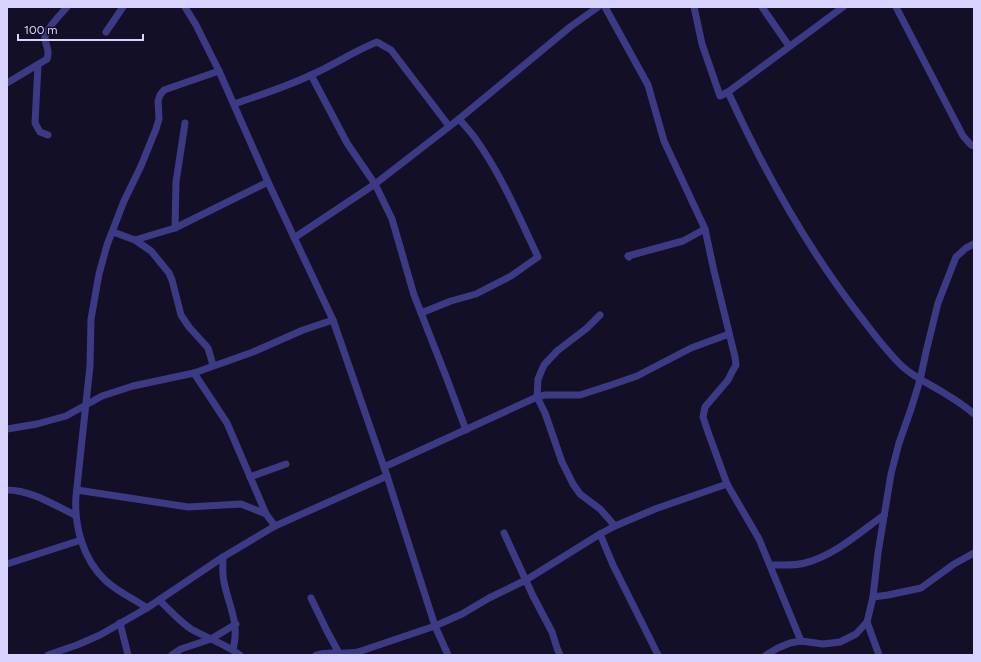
<svg xmlns="http://www.w3.org/2000/svg" width="981" height="662" font-family="Figtree,sans-serif">
  <style>
    .lines { fill: none; stroke-linecap: round; stroke-linejoin: round }
    .street { stroke: #3d3a85; stroke-width: 7 }
  </style>
  <rect width="100%" height="100%" fill="#130f26"/>
  <g class="lines">
    <g class="street">
      <polyline points="185,7 196,25 219,71 268,182 333,320 387,476 435,626 448,655"/>
      <polyline points="605,7 648,85 664,141 705,229 714,271 735,357 736,365 732,372 728,380 705,407 703,417 708,432 727,484 759,539 801,641"/>
      <polyline points="694,7 702,44 720,96 728,92 843,7"/>
      <polyline points="762,7 789,46"/>
      <polyline points="896,7 963,136 971,145 974,146"/>
      <polyline points="106,32 123,7"/>
      <polyline points="38,65 35,123 40,132 48,135"/>
      <polyline points="311,75 347,143 375,184 392,219 414,295 447,379 466,430"/>
      <path d="M7 83 47 59C51 50 44 44 45 36 47 28 61 14 67 7"/>
      <path d="M728 92C764 171 807 248 860 316 874 334 887 352 903 367 915 378 930 384 944 393 954 399 965 406 974 414"/>
      <path d="M234 104C260 95 286 87 311 75 334 65 354 51 377 42L391 50 449 126"/>
      <polyline points="175,228 176,182 185,123"/>
      <polyline points="113,232 135,240 175,228 268,182"/>
      <polyline points="294,238 375,184 459,119 570,27 598,7"/>
      <polyline points="135,240 151,251 169,273 172,280 181,315 189,327 208,348 213,365"/>
      <polyline points="629,257 628,256 683,241 705,229"/>
      <path d="M421 313 451 301 476 294 511 276 538 257C519 217 501 174 475 138 470 131 464 125 459 119"/>
      <polyline points="600,315 587,328 557,351 544,365 538,379 537,397 545,413 562,462 573,484 580,494 600,509 615,526"/>
      <polyline points="194,373 227,423 266,514 275,526"/>
      <polyline points="7,429 37,424 66,416 102,396 133,386 194,373 253,352 303,330 333,320"/>
      <polyline points="384,467 537,397 545,395 580,395 611,385 637,376 691,348 729,334"/>
      <polyline points="250,477 286,464"/>
      <path d="M7 490C31 490 54 505 75 515"/>
      <polyline points="77,490 188,507 241,504 266,514"/>
      <polyline points="504,533 533,596 552,632 557,648 560,655"/>
      <polyline points="600,534 613,565 658,655"/>
      <path d="M223 557C223 566 222 574 224 582 229 607 240 623 233 649"/>
      <polyline points="7,564 81,540"/>
      <path d="M771 565C782 565 794 566 805 563 835 555 859 533 884 515"/>
      <polyline points="873,597 888,595 921,588 954,564 974,553"/>
      <polyline points="311,598 327,631 340,655"/>
      <path d="M159 600C169 609 179 621 191 629 207 638 225 644 240 655"/>
      <path d="M147 608C134 599 116 591 105 580 83 559 74 526 76 496L90 366 91 319 99 274 107 245 124 201 141 166 156 129 159 119 158 101 160 95 164 90 219 71"/>
      <polyline points="867,622 879,655"/>
      <polyline points="120,623 128,655"/>
      <polyline points="48,655 77,645 100,635 147,608 223,557 275,526 387,476"/>
      <polyline points="172,655 181,649 211,639 236,624"/>
      <path d="M316 655C330 651 344 655 358 652L435 626 462 614 489 598 526 580 600 534 615 526 655 509 727 484"/>
      <polyline points="766,655 778,648 790,643 801,641 823,644 840,642 856,634 867,622 873,597 878,553 891,474 899,443 911,409 920,380 926,352 938,303 956,257 966,248 974,244"/>
    </g>
  </g>
  <rect width="981" height="662" fill="none" stroke="#d9d4ff" stroke-width="16"/>
  <path d="M18 34v6h125v-6" fill="none" stroke="#d9d4ff" stroke-width="2"/>
  <text x="24" y="34" font-size="12" fill="#d9d4ff" stroke="#130f26" stroke-width="3" paint-order="stroke">100 m</text>
</svg>
